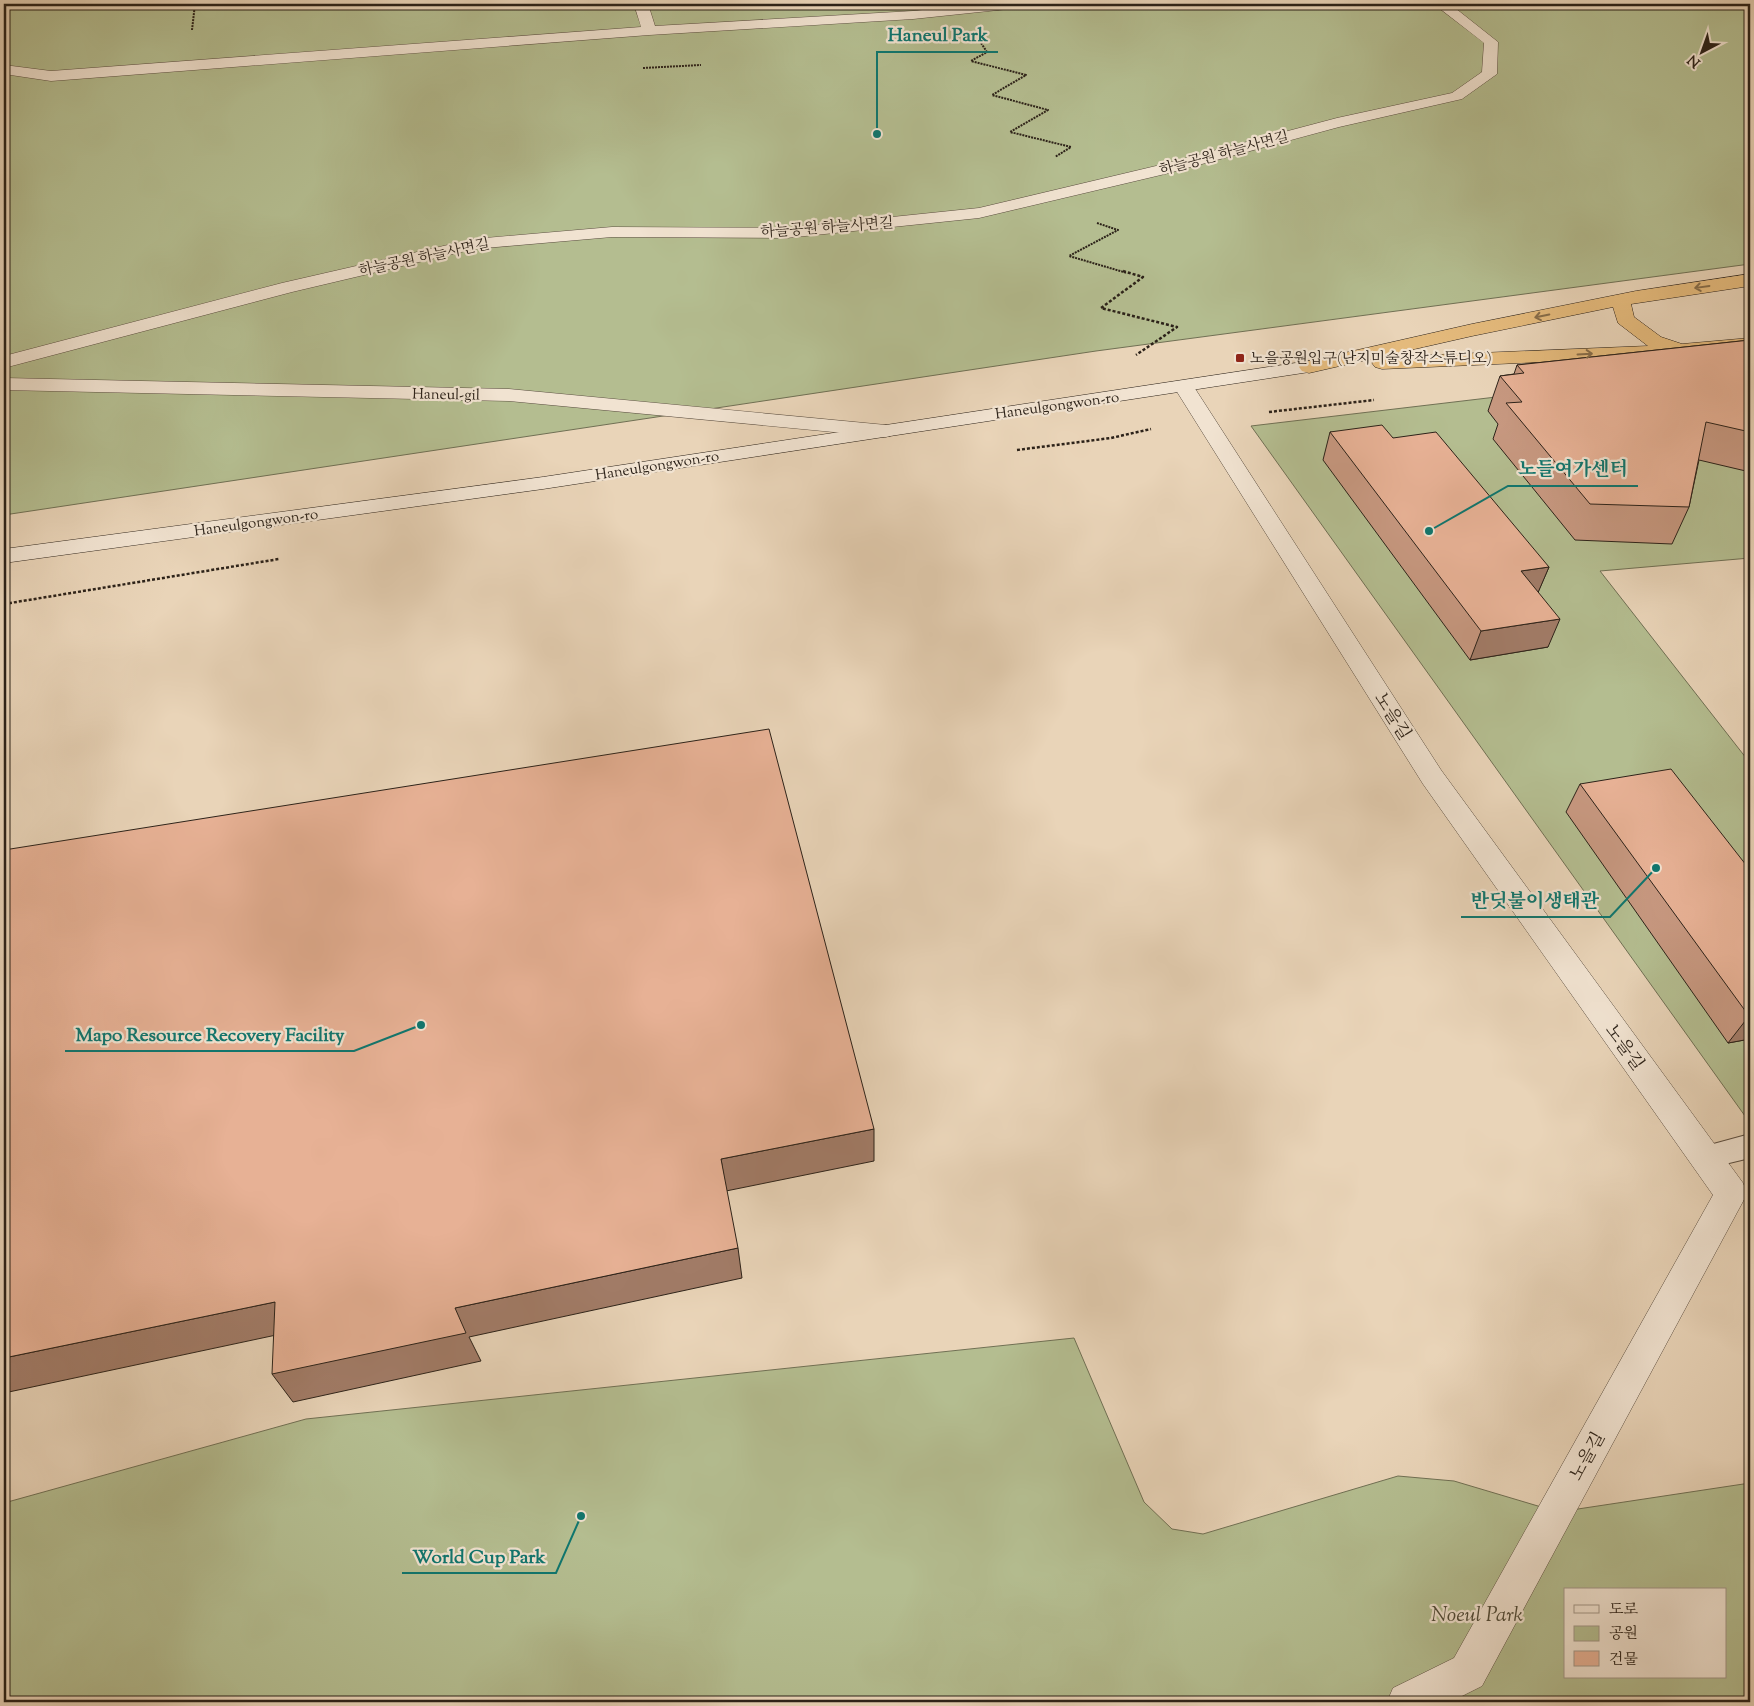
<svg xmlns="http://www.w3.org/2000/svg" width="1754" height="1706" font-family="'Sorts Mill Goudy','Noto Serif KR',serif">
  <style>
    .green { fill: #b4bd90; stroke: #707054; fill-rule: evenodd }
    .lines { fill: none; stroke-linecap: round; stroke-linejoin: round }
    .lane-casing { stroke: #5b4e41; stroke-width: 2 }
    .street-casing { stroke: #5b4e41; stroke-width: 1 }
    .secondary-casing { stroke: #2c2219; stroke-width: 1 }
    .highway-casing { stroke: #2c2219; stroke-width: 1 }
    .path-far1 { stroke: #2c2219; stroke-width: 2; stroke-dasharray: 2 1; stroke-linecap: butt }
    .path { stroke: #2c2219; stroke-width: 2.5; stroke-dasharray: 3 2; stroke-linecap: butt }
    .lane { fill: #f1e3d1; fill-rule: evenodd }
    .street { fill: #f1e3d1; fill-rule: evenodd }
    .secondary { fill: #f1e3d1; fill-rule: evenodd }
    .highway { fill: #e4ba7c; fill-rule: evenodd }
    .wall { fill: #c79880; stroke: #2c2219 }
    .shaded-wall { fill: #a27c68; stroke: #2c2219 }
    .building { fill: #e7b195; stroke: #2c2219 }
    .oneway { stroke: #886e4a }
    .poi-dot { fill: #8f2418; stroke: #f1e3d1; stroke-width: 2 }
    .labels { text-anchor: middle; stroke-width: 4.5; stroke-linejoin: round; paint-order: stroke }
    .far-street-label { font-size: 15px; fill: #2c2219; stroke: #f1e3d1 }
    .far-poi-label { font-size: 15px; fill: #2c2219; stroke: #f1e3d1; text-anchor: start }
    .street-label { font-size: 18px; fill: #2c2219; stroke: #f1e3d1 }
    .near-park-label { font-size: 21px; font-style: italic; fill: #4e4937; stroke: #f1e3d1 }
    .leader { fill: none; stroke: #0f766e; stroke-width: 2 }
    .callout-dot { fill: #0f766e; stroke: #f1e3d1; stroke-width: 2 }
    .callout-label { font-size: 19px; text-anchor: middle; font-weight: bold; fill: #0f766e; stroke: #f1e3d1; stroke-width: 4.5; stroke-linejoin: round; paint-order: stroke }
  </style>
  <rect width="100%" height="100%" fill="#e9d4b8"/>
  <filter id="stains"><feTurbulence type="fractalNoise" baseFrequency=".004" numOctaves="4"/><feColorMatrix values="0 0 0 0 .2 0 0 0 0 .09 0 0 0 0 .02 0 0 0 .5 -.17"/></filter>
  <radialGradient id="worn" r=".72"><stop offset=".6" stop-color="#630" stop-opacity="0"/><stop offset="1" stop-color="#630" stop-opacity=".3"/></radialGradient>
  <g class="green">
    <polygon points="4,4 1750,4 1750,264 1096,351 4,515"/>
    <polygon points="1750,367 1750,558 1600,571 1750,763 1750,1114 1745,1116 1251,426"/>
    <path d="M1074 1338 1144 1502 1172 1529 1203 1534 1398 1476 1454 1481 1558 1512 1750 1483V1702H4V1503L306 1419ZM1565 1590H1725V1677H1565Z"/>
  </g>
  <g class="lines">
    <g class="lane-casing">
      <polygon id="lane" points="1750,1134 1750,1158 1704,1169 1695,1165 1691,1157 1695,1149"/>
    </g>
    <g class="street-casing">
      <g id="street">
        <polygon points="634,4 648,4 655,26 913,11 979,4 1024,4 1017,8 913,19 649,35 51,81 4,74 4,65 51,71 641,27"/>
        <polygon points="1434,4 1450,4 1498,42 1497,74 1462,99 1339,127 1165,174 979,218 786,238 612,237 474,249 292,292 4,368 4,356 282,283 474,239 612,227 786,228 979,208 1156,166 1337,118 1452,93 1482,72 1484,43"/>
        <polygon points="4,378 509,389 886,425 893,427 896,431 893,435 886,437 509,401 4,390"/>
        <polygon points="1184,381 1191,383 1194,387 1441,770 1743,1183 1747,1194 1482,1686 1450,1702 1387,1702 1393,1688 1454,1658 1713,1195 1423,784 1174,387 1177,383"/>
      </g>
    </g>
    <g class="secondary-casing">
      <polygon id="secondary" points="1309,361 1316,363 1319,367 1316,371 543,489 4,563 4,549 543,477"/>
    </g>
    <g class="highway-casing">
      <polygon id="highway" points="1750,274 1750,286 1631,304 1634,317 1661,337 1682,344 1750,338 1750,350 1681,356 1382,369 1375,367 1372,363 1375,359 1382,357 1648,346 1618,323 1613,307 1472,336 1309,373 1302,371 1299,367 1302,363 1309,361 1472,324 1636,291"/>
    </g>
    <g class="path-far1">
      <polyline points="192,30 195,4"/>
      <polyline points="981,43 987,52 971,61 1026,75 992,95 1048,110 1010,132 1071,147 1055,157"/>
      <polyline points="643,68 701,65"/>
      <polyline points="1097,223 1118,230 1069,256 1127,273"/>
    </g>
    <g class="path">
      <polyline points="1123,271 1143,277 1101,308 1177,327 1136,355"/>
      <polyline points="1269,412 1374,400"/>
      <polyline points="1017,450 1111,438 1151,429"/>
      <polyline points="4,604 279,559"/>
    </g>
    <use href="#lane" class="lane"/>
    <use href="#street" class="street"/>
    <use href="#secondary" class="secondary"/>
    <use href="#highway" class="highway"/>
  </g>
  <g class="wall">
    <polygon points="1750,340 1750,403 1749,403 1748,410 1750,410 1750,472 1699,460 1689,507 1672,544 1575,540 1493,439 1498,424 1488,411 1500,376 1514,374 1517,365"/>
    <polygon points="1330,432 1393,438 1549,567 1538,592 1548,647 1470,660 1323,460"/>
    <polygon points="1580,784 1750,870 1750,1039 1728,1043 1566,812"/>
  </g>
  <g class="shaded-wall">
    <polygon points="1549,567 1537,595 1521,571"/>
    <polygon points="1560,619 1548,647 1470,660 1481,631"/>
    <polygon points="1749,1016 1750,1016 1750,1039 1728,1043"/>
    <polygon points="874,1129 874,1161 726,1191 721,1159"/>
    <polygon points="738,1248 742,1278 469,1337 481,1361 293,1402 272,1374 455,1308"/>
    <polygon points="275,1302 295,1331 4,1393 4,1358"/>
  </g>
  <g class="building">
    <polygon points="1750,340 1750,399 1748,410 1750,410 1750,432 1706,422 1689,507 1590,504 1506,403 1522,402 1500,376 1524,373 1517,365"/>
    <polygon points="1382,425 1393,438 1436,432 1549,567 1521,571 1560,619 1481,631 1330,432"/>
    <polygon points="769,729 874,1129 721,1159 738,1248 455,1308 466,1333 272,1374 275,1302 4,1358 4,850"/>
    <polygon points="1671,769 1750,870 1750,1016 1749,1016 1580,784"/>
  </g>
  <defs><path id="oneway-shaft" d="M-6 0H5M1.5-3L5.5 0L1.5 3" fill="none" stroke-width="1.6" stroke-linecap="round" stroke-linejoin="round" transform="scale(1.25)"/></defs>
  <g class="oneway">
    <use href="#oneway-shaft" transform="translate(1702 287) rotate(172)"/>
    <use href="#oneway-shaft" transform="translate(1542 316) rotate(168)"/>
    <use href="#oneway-shaft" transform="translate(1585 354) rotate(-3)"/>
  </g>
  <rect class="poi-dot" x="1235" y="353" width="10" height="10" rx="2.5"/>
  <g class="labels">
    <g class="far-street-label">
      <text transform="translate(1224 153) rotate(-15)" y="5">하늘공원 하늘사면길</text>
      <text transform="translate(827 227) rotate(-4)" y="5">하늘공원 하늘사면길</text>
      <text transform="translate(424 257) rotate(-12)" y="5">하늘공원 하늘사면길</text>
      <text transform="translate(446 394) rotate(1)" y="5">Haneul-gil</text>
      <text transform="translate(1057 405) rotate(-8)" y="5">Haneulgongwon-ro</text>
      <text transform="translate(657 465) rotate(-9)" y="5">Haneulgongwon-ro</text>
      <text transform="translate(256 522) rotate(-8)" y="5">Haneulgongwon-ro</text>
    </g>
    <g class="far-poi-label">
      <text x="1250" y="363">노을공원입구(난지미술창작스튜디오)</text>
    </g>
    <g class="street-label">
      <text transform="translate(1393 716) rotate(58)" y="6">노을길</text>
      <text transform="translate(1625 1047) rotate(54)" y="6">노을길</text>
      <text transform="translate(1587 1456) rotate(-61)" y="6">노을길</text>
    </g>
    <g class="near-park-label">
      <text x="1477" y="1621">Noeul Park</text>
    </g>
  </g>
  <path class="leader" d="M877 134L877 52H998M1429 531L1508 486H1638M1656 868L1610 917H1461M421 1025L354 1051H65M581 1516L556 1573H402"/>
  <g class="callout-dot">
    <circle cx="877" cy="134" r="5"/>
    <circle cx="1429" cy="531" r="5"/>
    <circle cx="1656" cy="868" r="5"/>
    <circle cx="421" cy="1025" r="5"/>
    <circle cx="581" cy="1516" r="5"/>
  </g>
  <g class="callout-label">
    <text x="938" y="41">Haneul Park</text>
    <text x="1573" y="475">노들여가센터</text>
    <text x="1535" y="907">반딧불이생태관</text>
    <text x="210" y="1041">Mapo Resource Recovery Facility</text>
    <text x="479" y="1563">World Cup Park</text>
  </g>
  <rect width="1754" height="1706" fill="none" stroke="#e9d4b8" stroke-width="20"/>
  <rect x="5" y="5" width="1744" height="1696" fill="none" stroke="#2c2219" stroke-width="2.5"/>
  <rect x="10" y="10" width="1734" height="1686" fill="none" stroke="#2c2219"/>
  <rect x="1564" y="1588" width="162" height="90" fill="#f1e3d1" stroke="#a29687"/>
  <rect x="1574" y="1605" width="25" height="8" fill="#f1e3d1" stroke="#a29687"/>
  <text x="1609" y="1614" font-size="15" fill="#2c2219">도로</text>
  <rect x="1574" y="1626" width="25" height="15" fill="#b4bd90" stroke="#a29687"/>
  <text x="1609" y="1638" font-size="15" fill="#2c2219">공원</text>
  <rect x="1574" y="1651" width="25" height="15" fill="#e7b195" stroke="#a29687"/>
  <text x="1609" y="1664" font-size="15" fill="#2c2219">건물</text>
  <g transform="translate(1702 52) rotate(221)" stroke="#f1e3d1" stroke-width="4" paint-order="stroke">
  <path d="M0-4L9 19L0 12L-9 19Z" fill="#2c2219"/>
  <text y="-8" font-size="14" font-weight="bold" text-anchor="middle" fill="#2c2219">N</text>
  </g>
  <rect width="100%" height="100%" filter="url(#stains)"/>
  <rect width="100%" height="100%" fill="url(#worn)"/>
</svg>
